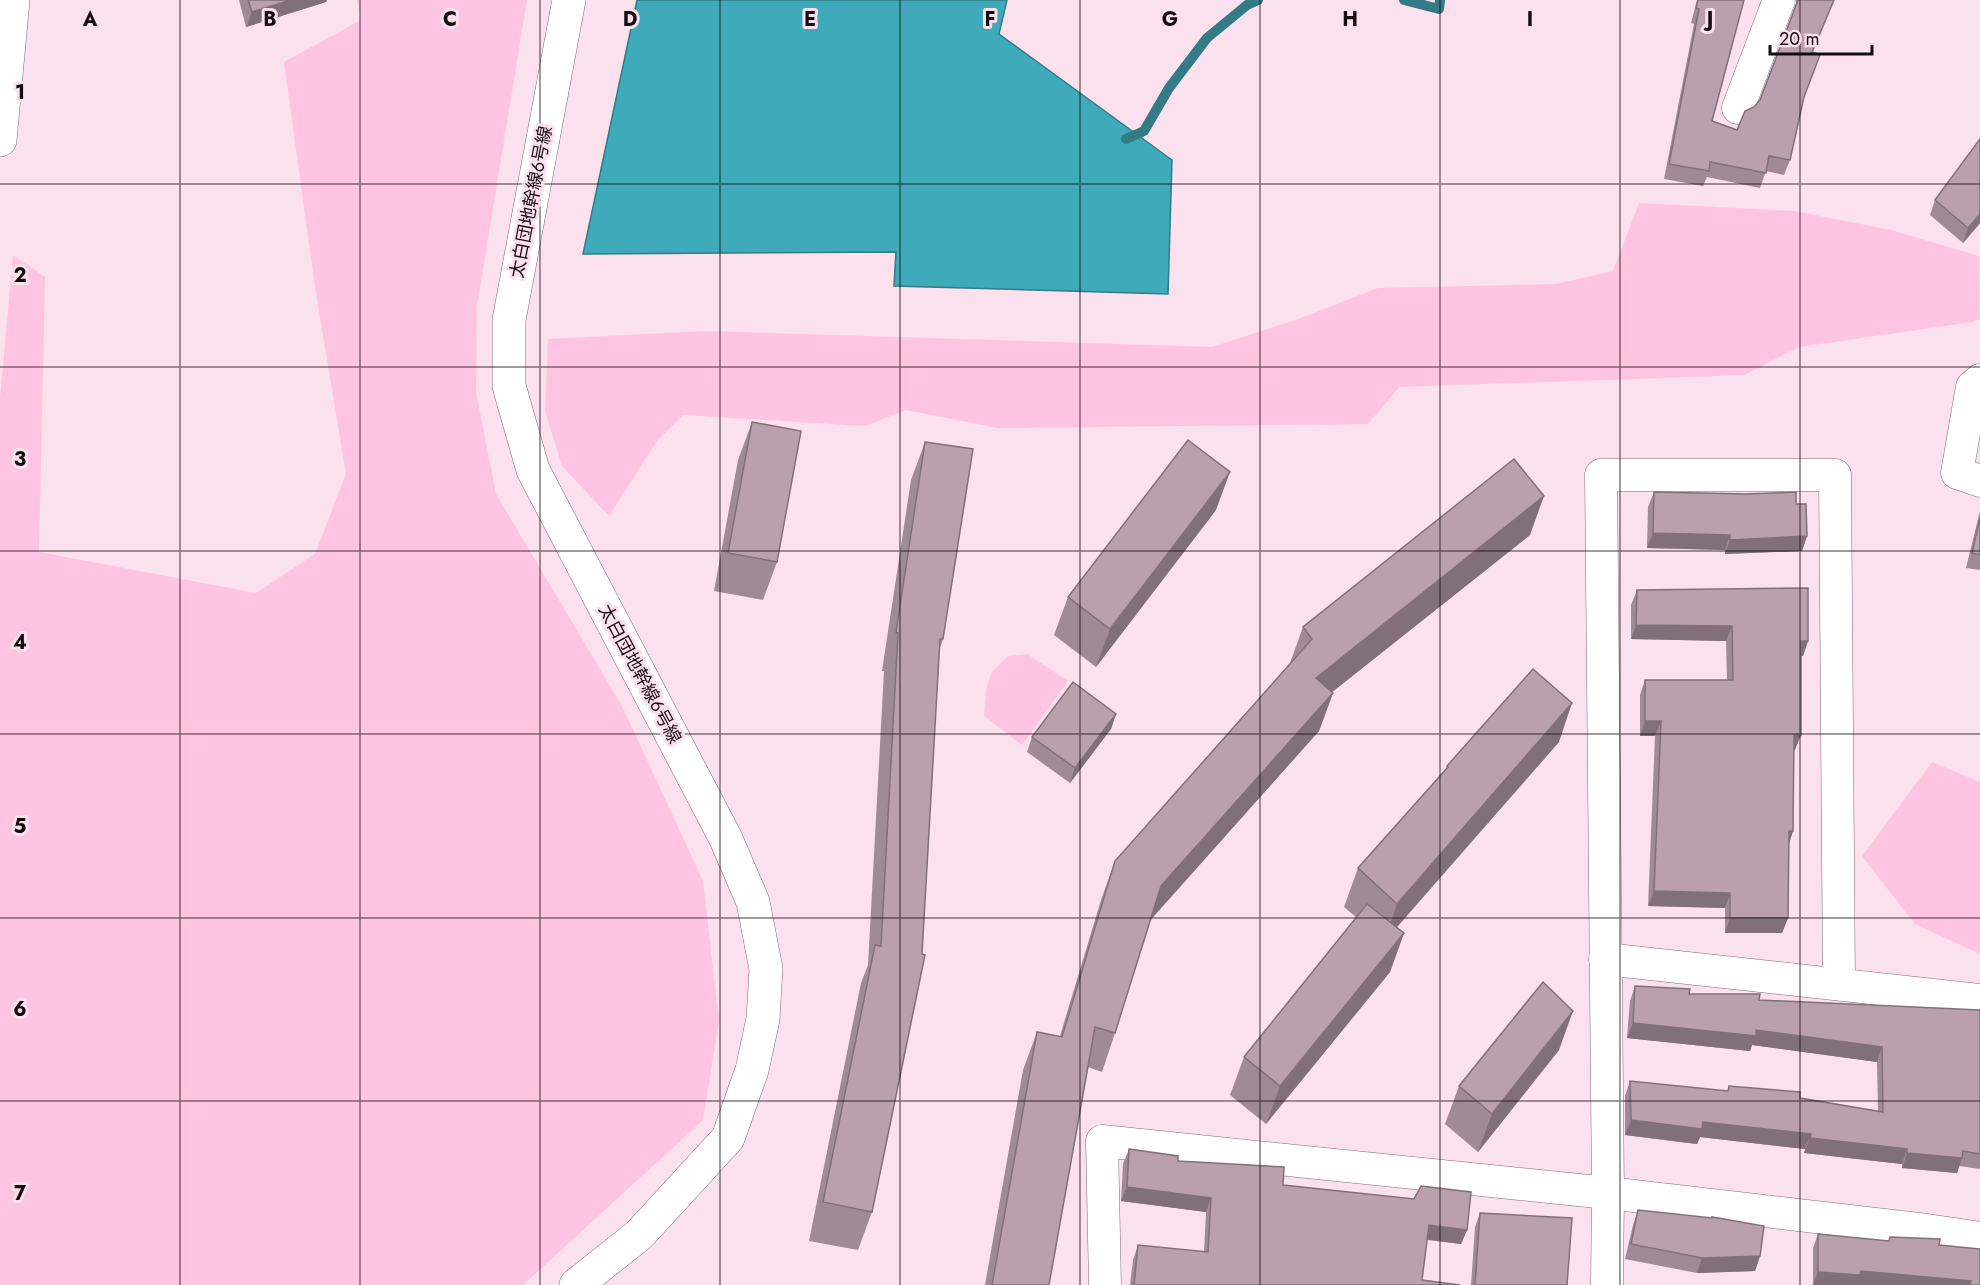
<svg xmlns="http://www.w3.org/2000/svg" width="1980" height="1285" font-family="Jost,'Noto Sans JP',sans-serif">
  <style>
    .green { fill: #ffc4e1 }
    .water { fill: #3eaaba; stroke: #327b87; stroke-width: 1.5 }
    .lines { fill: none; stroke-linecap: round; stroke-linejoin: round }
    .stream { stroke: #327b87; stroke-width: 10 }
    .street-casing { stroke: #816975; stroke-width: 33 }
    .secondary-casing { stroke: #816975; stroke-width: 34 }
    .highway-casing { stroke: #816975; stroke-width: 34 }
    .street { stroke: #fff; stroke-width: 32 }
    .secondary { stroke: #fff; stroke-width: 33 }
    .highway { stroke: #fff; stroke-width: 33 }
    .wall { fill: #a08a95 }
    .shaded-wall { fill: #827079 }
    .building { fill: #baa0ad; stroke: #827079; stroke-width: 1.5 }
    .grid { fill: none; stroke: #150c10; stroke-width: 1.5; stroke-opacity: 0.55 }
    .labels { text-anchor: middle; stroke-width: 6; stroke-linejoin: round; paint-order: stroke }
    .street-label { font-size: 18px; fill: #150c10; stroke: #fbe0ed }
    .grid-label { font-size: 20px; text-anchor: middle; font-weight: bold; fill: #150c10; stroke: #fbe0ed; stroke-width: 6; stroke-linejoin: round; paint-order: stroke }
  </style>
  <rect width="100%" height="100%" fill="#fbe0ed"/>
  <g class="green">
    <polygon points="357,0 527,0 477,305 476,392 496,494 623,708 703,881 719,1021 703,1120 523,1285 0,1285 0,398 13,255 45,277 39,552 256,593 315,554 346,474 315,287 284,62 361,20"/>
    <polygon points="1639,203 1794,211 1891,230 1979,256 1980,318 1972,322 1799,347 1744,375 1399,387 1368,424 998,428 906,410 865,426 683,415 657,441 609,516 562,466 545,411 548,339 706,331 1212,347 1296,320 1378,288 1556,284 1613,271"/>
    <polygon points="1027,654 1068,681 1022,745 984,716 986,689 992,672 1008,656"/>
    <polygon points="1932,762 1980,782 1980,954 1915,924 1862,856"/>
  </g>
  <polygon class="water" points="637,0 1007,0 999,34 1172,160 1168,294 894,286 896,252 583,254"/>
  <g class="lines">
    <g class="stream">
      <polyline points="1404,0 1439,9 1440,0"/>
      <polyline points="1126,139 1144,131 1169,88 1207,38 1247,5 1258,0"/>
    </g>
    <g class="street-casing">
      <g id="street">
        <polyline points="1738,108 1779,0"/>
        <polyline points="1980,380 1972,387 1957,473 1980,481"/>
        <polyline points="1605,959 1980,1000"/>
        <polyline points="1105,1285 1102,1141 1608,1193 1927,1230 1980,1238"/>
        <polyline points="1607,1285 1608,1193 1601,475 1835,475 1839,983"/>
      </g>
    </g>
    <g class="secondary-casing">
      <polyline id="secondary" points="569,0 509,320 509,386 533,470 726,839 753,902 766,969 763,1019 752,1070 728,1138 639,1235 576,1285"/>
    </g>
    <g class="highway-casing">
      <polyline id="highway" points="0,140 13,0"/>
    </g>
    <use href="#street" class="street"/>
    <use href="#secondary" class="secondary"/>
    <use href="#highway" class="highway"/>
  </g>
  <g class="wall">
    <polygon points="239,0 327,0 326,2 246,27"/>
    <polygon points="1697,0 1744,0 1712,121 1737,130 1760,100 1796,6 1796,0 1834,0 1813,52 1790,160 1784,175 1766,171 1760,188 1707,177 1703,186 1664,179 1694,24 1691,23"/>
    <polygon points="1935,200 1980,223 1963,243 1930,215"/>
    <polygon points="752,422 777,562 763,600 714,591 738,460"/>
    <polygon points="925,442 943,639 939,651 872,1212 858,1250 809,1241 861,983 868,965 884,671 882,671 911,480"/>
    <polygon points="1654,492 1796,504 1807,536 1802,551 1725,554 1725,550 1647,548 1648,507"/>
    <polygon points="1216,510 1096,667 1054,635 1068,597"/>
    <polygon points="1980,511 1980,570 1966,568"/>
    <polygon points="1530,535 1332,692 1333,693 1319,731 1150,920 1115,1033 1102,1072 1088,1067 1049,1285 985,1285 1023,1070 1037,1032 1060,1036 1101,900 1115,861 1289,666 1303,627"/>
    <polygon points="1637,590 1808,641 1803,656 1801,656 1795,750 1794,750 1793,831 1789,844 1788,918 1782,933 1725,933 1725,908 1648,906 1655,736 1640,736 1640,695 1645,680 1727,680 1726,641 1631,639 1631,605"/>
    <polygon points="1116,714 1111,729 1070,783 1027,752 1032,737"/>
    <polygon points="1559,742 1396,927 1404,933 1390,972 1266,1124 1230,1095 1244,1057 1357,918 1344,907 1358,868 1445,770 1447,766"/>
    <polygon points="1635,986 1689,994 1759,1000 1980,1010 1980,1169 1959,1166 1957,1173 1902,1168 1902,1164 1804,1153 1805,1149 1700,1137 1697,1144 1625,1135 1625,1096 1630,1081 1728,1091 1729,1086 1878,1111 1877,1062 1752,1045 1750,1051 1627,1038 1630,1001"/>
    <polygon points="1559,1050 1478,1152 1445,1124 1459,1086"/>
    <polygon points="1129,1149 1283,1185 1467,1230 1461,1244 1427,1240 1422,1280 1460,1285 1130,1285 1133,1260 1138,1245 1204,1252 1206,1212 1121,1201 1123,1164"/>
    <polygon points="1638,1210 1760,1256 1755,1271 1697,1273 1625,1259 1633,1225"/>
    <polygon points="1480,1213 1567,1285 1471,1285 1475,1227"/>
    <polygon points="1818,1234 1889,1241 1939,1245 1980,1285 1813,1285 1813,1248"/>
  </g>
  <g class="shaded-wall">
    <polygon points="291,0 327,0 326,2 246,27 252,12"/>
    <polygon points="1980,214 1980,223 1963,243 1968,228"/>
    <polygon points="1230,472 1216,510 1096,667 1110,629"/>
    <polygon points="1544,496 1530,535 1302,716 1316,678"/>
    <polygon points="1653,533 1730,535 1725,550 1647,548"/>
    <polygon points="1807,536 1802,551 1725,554 1730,540"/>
    <polygon points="1636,625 1732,626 1726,641 1631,639"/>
    <polygon points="1801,641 1808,641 1803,656 1796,656"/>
    <polygon points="1333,693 1319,731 1147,924 1161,886"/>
    <polygon points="1572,703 1559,742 1384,942 1397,904"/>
    <polygon points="1116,714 1111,729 1070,783 1075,768"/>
    <polygon points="1645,721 1661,721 1655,736 1640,736"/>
    <polygon points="1794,735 1801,735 1795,750 1788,750"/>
    <polygon points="1789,831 1793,831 1788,846"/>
    <polygon points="1654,891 1730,893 1725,908 1648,906"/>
    <polygon points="1730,918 1788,918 1782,933 1725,933"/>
    <polygon points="1404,933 1390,972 1266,1124 1280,1086"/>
    <polygon points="1573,1011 1559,1050 1478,1152 1492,1114"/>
    <polygon points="1633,1023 1756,1030 1882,1047 1877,1062 1752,1045 1750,1051 1627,1038"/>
    <polygon points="1631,1120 1703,1122 1811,1134 1805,1149 1700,1137 1697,1144 1625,1135"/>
    <polygon points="1810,1138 1907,1149 1902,1164 1804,1153"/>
    <polygon points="1907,1153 1962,1158 1957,1173 1902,1168"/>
    <polygon points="1127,1187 1211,1198 1206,1212 1121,1201"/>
    <polygon points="1429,1225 1467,1230 1461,1244 1424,1239"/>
    <polygon points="1760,1256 1755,1271 1697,1273 1702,1258"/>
    <polygon points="1861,1271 1971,1281 1969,1285 1813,1285 1818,1272"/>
  </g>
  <g class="building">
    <polygon points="248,0 291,0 252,12"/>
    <polygon points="1698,0 1744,0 1712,121 1737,130 1745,111 1754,107 1760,100 1798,0 1834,0 1812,52 1820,55 1804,97 1790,160 1769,156 1766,173 1710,162 1709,171 1669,164 1699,9 1696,8"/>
    <polygon points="1980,139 1980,214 1968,228 1935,200"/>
    <polygon points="752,422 801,431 777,562 728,553"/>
    <polygon points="1188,440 1230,472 1110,629 1068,597"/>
    <polygon points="925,442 973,449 943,639 940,639 922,954 925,955 872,1212 823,1202 875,945 881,946 898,633 896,632"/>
    <polygon points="1514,459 1544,496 1316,678 1333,693 1161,886 1115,1033 1095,1027 1049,1285 992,1285 1037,1032 1062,1037 1115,861 1312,639 1303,627"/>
    <polygon points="1654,492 1746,494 1796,492 1796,504 1806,504 1807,536 1730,540 1730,535 1653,533"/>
    <polygon points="1980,518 1980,555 1972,553"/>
    <polygon points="1808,588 1808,641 1801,641 1801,735 1794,735 1793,831 1789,831 1788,918 1730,918 1730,893 1654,891 1661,721 1645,721 1645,680 1733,680 1732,626 1636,625 1637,590"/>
    <polygon points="1533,669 1572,703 1397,904 1358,868 1448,767 1447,766"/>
    <polygon points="1073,682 1116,714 1075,768 1032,737"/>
    <polygon points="1367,904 1404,933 1280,1086 1244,1057"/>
    <polygon points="1543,982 1573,1011 1492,1114 1459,1086"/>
    <polygon points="1635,986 1690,989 1689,994 1760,994 1759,1000 1980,1010 1980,1154 1963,1151 1962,1158 1907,1153 1907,1149 1810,1138 1811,1134 1703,1122 1702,1129 1631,1120 1630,1081 1728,1091 1729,1086 1800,1092 1800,1098 1883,1112 1882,1047 1756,1030 1756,1036 1633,1023"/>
    <polygon points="1129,1149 1178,1156 1178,1161 1284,1167 1283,1185 1414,1199 1421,1186 1471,1192 1467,1230 1429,1225 1422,1280 1460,1285 1134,1285 1138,1245 1208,1252 1211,1198 1127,1187"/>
    <polygon points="1638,1210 1712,1218 1712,1217 1764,1226 1760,1256 1702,1258 1631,1244"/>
    <polygon points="1480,1213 1572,1218 1567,1285 1475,1285"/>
    <polygon points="1818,1234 1889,1241 1890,1237 1940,1239 1939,1245 1980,1249 1980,1285 1970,1285 1971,1281 1861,1271 1860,1275 1818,1272"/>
  </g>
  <path class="grid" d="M180 0V1285M360 0V1285M540 0V1285M720 0V1285M900 0V1285M1080 0V1285M1260 0V1285M1440 0V1285M1620 0V1285M1800 0V1285M0 184H1980M0 367H1980M0 551H1980M0 734H1980M0 918H1980M0 1101H1980"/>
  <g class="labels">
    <g class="street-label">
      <text transform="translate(531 202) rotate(-79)" y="6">太白団地幹線６号線</text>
      <text transform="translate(640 674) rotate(62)" y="6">太白団地幹線６号線</text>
    </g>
  </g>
  <g class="grid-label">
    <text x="90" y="26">A</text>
    <text x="270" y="26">B</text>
    <text x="450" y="26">C</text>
    <text x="630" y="26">D</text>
    <text x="810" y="26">E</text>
    <text x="990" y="26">F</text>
    <text x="1170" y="26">G</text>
    <text x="1350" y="26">H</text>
    <text x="1530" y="26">I</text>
    <text x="1710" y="26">J</text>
    <text x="20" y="99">1</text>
    <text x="20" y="282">2</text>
    <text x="20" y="466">3</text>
    <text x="20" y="649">4</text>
    <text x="20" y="833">5</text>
    <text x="20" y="1016">6</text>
    <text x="20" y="1200">7</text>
  </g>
  <path d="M1770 45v9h102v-9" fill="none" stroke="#150c10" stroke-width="3"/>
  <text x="1779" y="45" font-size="18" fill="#150c10" stroke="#fbe0ed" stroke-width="4.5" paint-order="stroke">20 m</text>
</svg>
